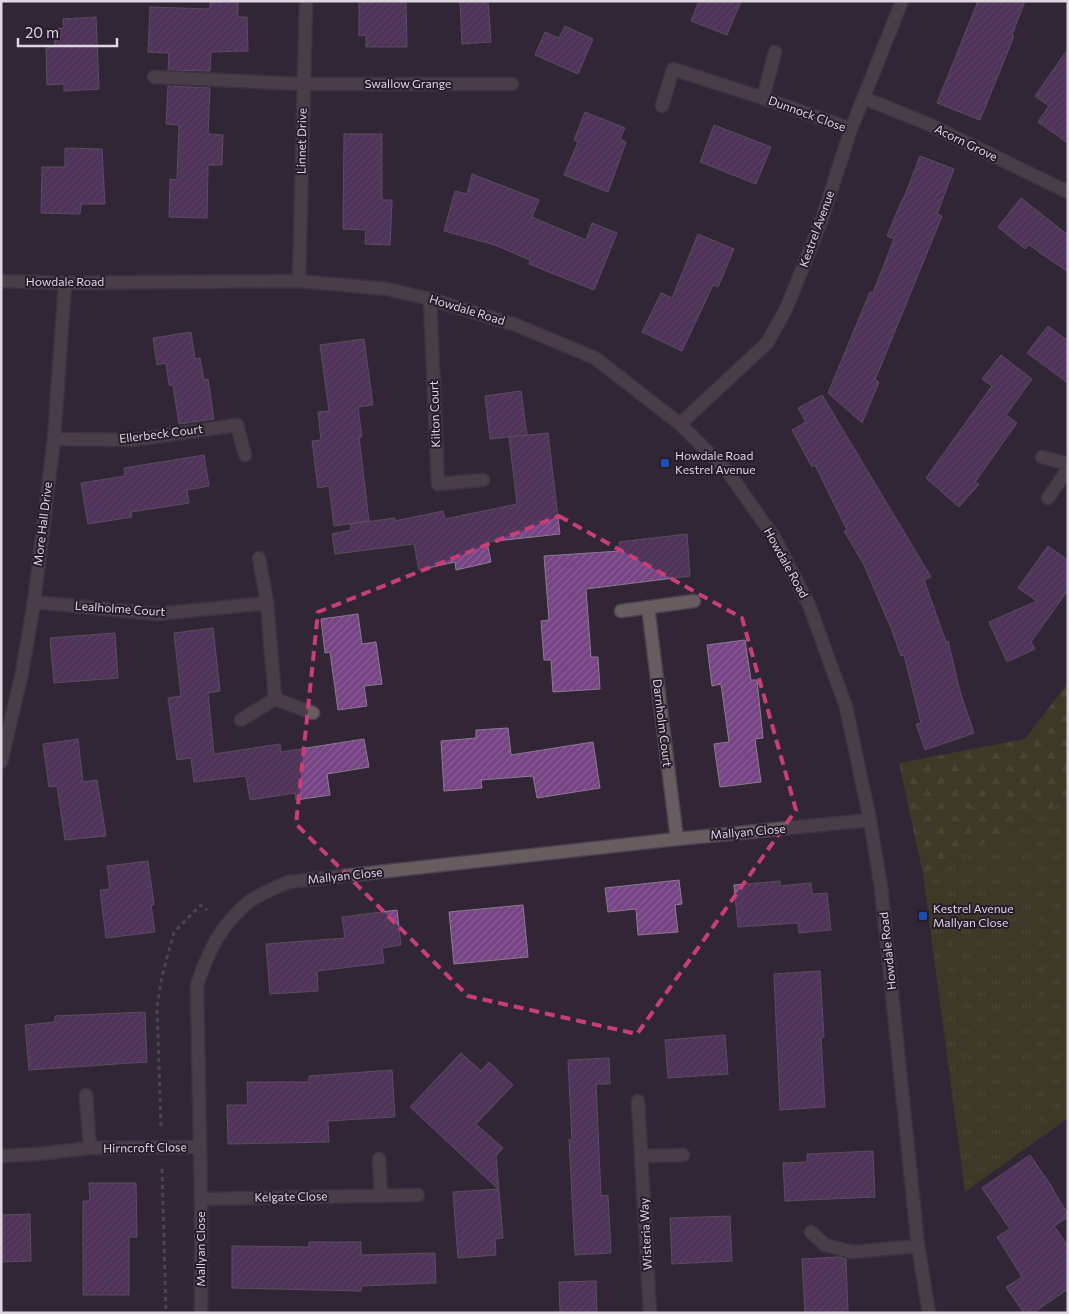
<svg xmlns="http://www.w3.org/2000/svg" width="1069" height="1314" font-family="Commissioner,sans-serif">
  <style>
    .grass { fill: url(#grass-tufts) }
    .forest { fill: url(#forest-firs) }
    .building { fill: url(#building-hatch); stroke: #8c7c90 }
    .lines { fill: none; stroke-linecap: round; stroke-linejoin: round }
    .lane-casing { stroke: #4e4251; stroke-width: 15 }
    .street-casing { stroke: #4e4251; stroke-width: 15 }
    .path { stroke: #716775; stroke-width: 3; stroke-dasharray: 4 4; stroke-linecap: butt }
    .lane { stroke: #675c5e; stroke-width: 12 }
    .street { stroke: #675c5e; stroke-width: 12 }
    .marked { fill: none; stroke: #c83e76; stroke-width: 4; stroke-dasharray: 10 6; stroke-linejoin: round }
    .transit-dot { fill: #1a4fb4; stroke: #281c2c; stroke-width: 2 }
    .labels { text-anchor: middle; stroke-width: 4; stroke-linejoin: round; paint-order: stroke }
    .street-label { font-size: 12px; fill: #ded6e0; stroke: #281c2c }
    .poi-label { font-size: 12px; fill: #ded6e0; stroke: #281c2c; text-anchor: start }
  </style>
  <defs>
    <pattern id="grass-tufts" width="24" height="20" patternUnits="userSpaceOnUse" patternTransform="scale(1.25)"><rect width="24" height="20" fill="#4d5115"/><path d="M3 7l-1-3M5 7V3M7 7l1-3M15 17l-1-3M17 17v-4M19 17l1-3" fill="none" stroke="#666937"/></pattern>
    <pattern id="forest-firs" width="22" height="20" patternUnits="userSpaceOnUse" patternTransform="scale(1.25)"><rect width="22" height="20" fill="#4d5115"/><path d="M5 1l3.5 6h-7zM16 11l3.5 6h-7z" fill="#666937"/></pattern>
    <pattern id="building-hatch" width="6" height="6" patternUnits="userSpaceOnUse" patternTransform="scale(1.25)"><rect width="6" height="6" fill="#764384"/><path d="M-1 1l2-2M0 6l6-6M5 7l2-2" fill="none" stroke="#895d95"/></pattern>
  </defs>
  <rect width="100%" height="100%" fill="#322636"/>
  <polygon class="grass" points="1068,794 1068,1118 965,1192 923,874 1049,811"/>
  <polygon class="forest" points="1068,683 1068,794 1049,811 923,874 899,763 1025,739"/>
  <g class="building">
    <polygon points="238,1 238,17 247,17 248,51 211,52 210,71 168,70 169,53 148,52 150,7 210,9 210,2"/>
    <polygon points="359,1 406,1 407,47 366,47 366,35 359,36"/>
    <polygon points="460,1 488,1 491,42 462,44"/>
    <polygon points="699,1 741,1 727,35 691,21"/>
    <polygon points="978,1 1025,1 1012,35 1014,36 980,120 937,103"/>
    <polygon points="96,17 99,89 64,91 64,84 47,85 46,48 55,47 54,29 64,28 63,19"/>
    <polygon points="565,26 593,39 578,74 535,55 545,32 559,38"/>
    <polygon points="1068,49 1068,143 1038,122 1049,106 1035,96"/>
    <polygon points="168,86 210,88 208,134 223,135 222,165 208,165 207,218 169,217 170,179 177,180 179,125 166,124"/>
    <polygon points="585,112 625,128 620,139 626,142 608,192 564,175 578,142 574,140"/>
    <polygon points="714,125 771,147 756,184 700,162"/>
    <polygon points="344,134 382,134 382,200 392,200 390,245 365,244 366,230 343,229"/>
    <polygon points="65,148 102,149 105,204 81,204 80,214 41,213 42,167 65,167"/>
    <polygon points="920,156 954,169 937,214 942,216 875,380 879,382 862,423 828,393 870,292 873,293 894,239 887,236 902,200 903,200"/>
    <polygon points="472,174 539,200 532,217 586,240 592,223 617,233 594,290 529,264 530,260 495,245 444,231 455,191 467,194"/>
    <polygon points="1021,198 1068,235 1068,272 1029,245 1025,249 998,227"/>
    <polygon points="698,234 734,249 718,287 713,285 682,351 642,332 661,293 672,298"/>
    <polygon points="1048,326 1068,341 1068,383 1027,353"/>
    <polygon points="191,332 195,359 200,358 204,380 208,379 214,419 179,424 173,385 169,385 166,363 157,365 153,338"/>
    <polygon points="364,339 373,405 358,407 362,437 359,437 369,521 334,526 329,486 318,488 312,441 321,440 318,412 329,411 320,345"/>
    <polygon points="1001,355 1032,379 1006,415 1017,423 975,482 979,484 959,507 926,478 992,386 982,379"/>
    <polygon points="521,391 527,435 490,439 485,396"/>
    <polygon points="822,395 931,577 924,580 946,642 948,641 961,695 974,733 925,750 916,724 921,723 904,655 901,656 891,628 863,563 844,531 847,530 815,465 812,467 792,430 806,422 798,408"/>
    <polygon points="548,433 560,534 487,542 491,562 456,570 455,562 419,570 414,544 335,554 332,534 351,530 350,524 395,518 395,521 443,511 445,519 517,504 509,437"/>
    <polygon points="204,455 209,486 187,490 189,503 131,512 132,517 88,524 81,483 125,476 124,468"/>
    <polygon points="687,534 690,576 586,589 591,657 598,657 600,689 553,692 551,660 544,660 541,621 549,620 544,556 620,551 619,542"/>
    <polygon points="1048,546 1068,560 1068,590 1031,642 1035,649 1007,662 989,622 1037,601 1018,588"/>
    <polygon points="358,614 362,644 376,642 382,684 364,686 367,706 338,710 330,652 325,653 321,619"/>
    <polygon points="213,628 220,691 208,693 214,754 280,744 281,752 364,739 369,767 327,774 330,795 296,800 295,793 250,800 246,776 194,782 191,758 177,760 168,698 181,696 174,633"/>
    <polygon points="115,633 118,678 54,683 50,638"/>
    <polygon points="745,640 751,680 757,680 763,738 755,739 761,782 720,787 714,744 729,742 721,684 712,686 707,645"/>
    <polygon points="508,728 511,755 593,742 600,788 537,798 533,776 481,780 482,788 444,791 441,741 476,738 476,730"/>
    <polygon points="78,739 83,782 97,780 106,836 65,840 57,786 49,787 43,744"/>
    <polygon points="148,861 154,905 151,905 155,932 106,938 100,890 110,889 107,866"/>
    <polygon points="679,880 682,904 675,905 678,932 638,935 636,909 608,912 605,888"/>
    <polygon points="780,881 780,886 811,883 812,894 827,893 831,930 799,933 798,923 738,927 734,885"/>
    <polygon points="523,905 528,957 454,964 449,912"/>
    <polygon points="397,910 401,945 382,948 384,963 317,971 318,991 270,994 266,944 345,938 342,917"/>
    <polygon points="820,971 824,1037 821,1037 825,1107 780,1110 774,974"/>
    <polygon points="145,1012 147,1062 29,1070 25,1025 55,1022 55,1016"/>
    <polygon points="725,1035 728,1074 668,1078 665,1040"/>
    <polygon points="461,1053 481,1071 489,1062 513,1085 476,1124 503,1148 496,1156 503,1238 495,1239 496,1255 458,1258 453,1192 498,1189 410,1107"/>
    <polygon points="609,1058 610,1084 596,1084 601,1196 608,1195 611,1253 575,1255 569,1139 572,1142 568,1060"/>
    <polygon points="392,1070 395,1117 328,1121 329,1142 228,1144 227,1105 248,1105 247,1082 309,1082 309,1076"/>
    <polygon points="873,1151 875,1197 785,1201 783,1163 807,1162 807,1154"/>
    <polygon points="1030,1155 1054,1190 1053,1190 1068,1214 1068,1217 1054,1226 1068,1246 1068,1289 1033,1313 1024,1313 1006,1287 1022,1277 997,1237 1010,1229 982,1188"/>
    <polygon points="89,1183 136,1183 137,1237 129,1237 129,1295 83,1295 83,1201 90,1201"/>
    <polygon points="30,1214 31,1261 1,1262 1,1215"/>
    <polygon points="730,1216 732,1261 672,1264 670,1218"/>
    <polygon points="309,1242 361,1242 361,1255 435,1253 436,1283 361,1286 361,1291 232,1288 232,1246 309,1247"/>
    <polygon points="840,1257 846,1259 848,1312 805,1313 802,1259"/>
    <polygon points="596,1281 597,1313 560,1313 559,1282"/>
  </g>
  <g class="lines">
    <g class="lane-casing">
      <g id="lane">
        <polyline points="154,77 304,84"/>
        <polyline points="811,1232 825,1245 852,1252 918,1246"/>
      </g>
    </g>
    <g class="street-casing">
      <g id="street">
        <polyline points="304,84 512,84"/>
        <polyline points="763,98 775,52"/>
        <polyline points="864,98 928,124 1068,192"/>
        <polyline points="662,106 673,69 763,98 851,129"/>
        <polyline points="1,281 65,283 299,281 387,289 430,299 516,325 595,358 680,424 728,472 774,537 809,605 846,707 870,820 881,887 918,1246 929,1313"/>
        <polyline points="299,281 306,1"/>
        <polyline points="430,299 438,484 483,480"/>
        <polyline points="680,424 767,343 786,309 821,222 851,129 902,1"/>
        <polyline points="54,439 133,440 237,425 245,455"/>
        <polyline points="1042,457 1068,464"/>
        <polyline points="1048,498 1068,469"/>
        <polyline points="259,558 267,603"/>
        <polyline points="34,602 157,614 267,603 275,699"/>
        <polyline points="648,607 677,839"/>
        <polyline points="621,611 694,601"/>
        <polyline points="241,720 275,699 313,713"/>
        <polyline points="1,762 22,673 34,602 54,439 65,283"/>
        <polyline points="86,1095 90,1148"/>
        <polyline points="638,1101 650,1313"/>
        <polyline points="1,1156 38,1154 90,1148 200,1147"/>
        <polyline points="641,1156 683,1155"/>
        <polyline points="379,1159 381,1196"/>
        <polyline points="201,1199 418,1195"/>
        <path d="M201 1313V1199L197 985C209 950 220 925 250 901 261 893 276 888 288 882L677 839 870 820"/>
      </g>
    </g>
    <g class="path">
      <polyline points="161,1126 157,1007 162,976 174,932 201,905 207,910"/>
      <polyline points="162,1169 166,1313"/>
    </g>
    <use href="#lane" class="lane"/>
    <use href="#street" class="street"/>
  </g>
  <path d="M0 0H1069V1314H0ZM559 516 742 618 796 810 637 1034 468 996 296 824 318 612Z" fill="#322636" fill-opacity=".55" fill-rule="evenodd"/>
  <path class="marked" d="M559 516 742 618 796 810 637 1034 468 996 296 824 318 612Z"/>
  <g class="transit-dot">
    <rect x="660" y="458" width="10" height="10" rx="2.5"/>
    <rect x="918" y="911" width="10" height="10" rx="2.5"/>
  </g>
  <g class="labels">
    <g class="street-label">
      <text x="408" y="88">Swallow Grange</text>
      <text transform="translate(807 114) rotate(20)" y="4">Dunnock Close</text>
      <text transform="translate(302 141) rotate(-89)" y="4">Linnet Drive</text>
      <text transform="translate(966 143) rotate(26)" y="4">Acorn Grove</text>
      <text transform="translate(817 229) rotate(-70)" y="4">Kestrel Avenue</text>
      <text x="65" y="286">Howdale Road</text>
      <text transform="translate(467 310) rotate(17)" y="4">Howdale Road</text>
      <text transform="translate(435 414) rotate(-92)" y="4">Kilton Court</text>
      <text transform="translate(161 434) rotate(-7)" y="4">Ellerbeck Court</text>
      <text transform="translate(43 524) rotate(-83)" y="4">More Hall Drive</text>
      <text transform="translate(786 563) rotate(61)" y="4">Howdale Road</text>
      <text transform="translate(120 609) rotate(4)" y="4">Lealholme Court</text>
      <text transform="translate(662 723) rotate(83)" y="4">Darnholm Court</text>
      <text transform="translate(748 832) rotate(-5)" y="4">Mallyan Close</text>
      <text transform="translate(345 876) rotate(-6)" y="4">Mallyan Close</text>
      <text transform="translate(888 951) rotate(-96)" y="4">Howdale Road</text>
      <text transform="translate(145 1148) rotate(-1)" y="4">Hirncroft Close</text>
      <text transform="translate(291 1197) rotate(-1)" y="4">Kelgate Close</text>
      <text transform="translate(646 1234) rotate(-93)" y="4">Wisteria Way</text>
      <text transform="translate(201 1249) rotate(-90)" y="4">Mallyan Close</text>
    </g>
    <g class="poi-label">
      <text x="675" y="460">Howdale Road<tspan x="675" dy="14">Kestrel Avenue</tspan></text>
      <text x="933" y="913">Kestrel Avenue<tspan x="933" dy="14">Mallyan Close</tspan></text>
    </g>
  </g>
  <rect width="1069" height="1314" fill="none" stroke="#ded6e0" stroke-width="5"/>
  <path d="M18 38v8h99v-8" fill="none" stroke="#ded6e0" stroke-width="2.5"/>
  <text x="25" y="38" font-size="15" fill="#ded6e0" stroke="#281c2c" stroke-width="4" paint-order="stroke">20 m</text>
</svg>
